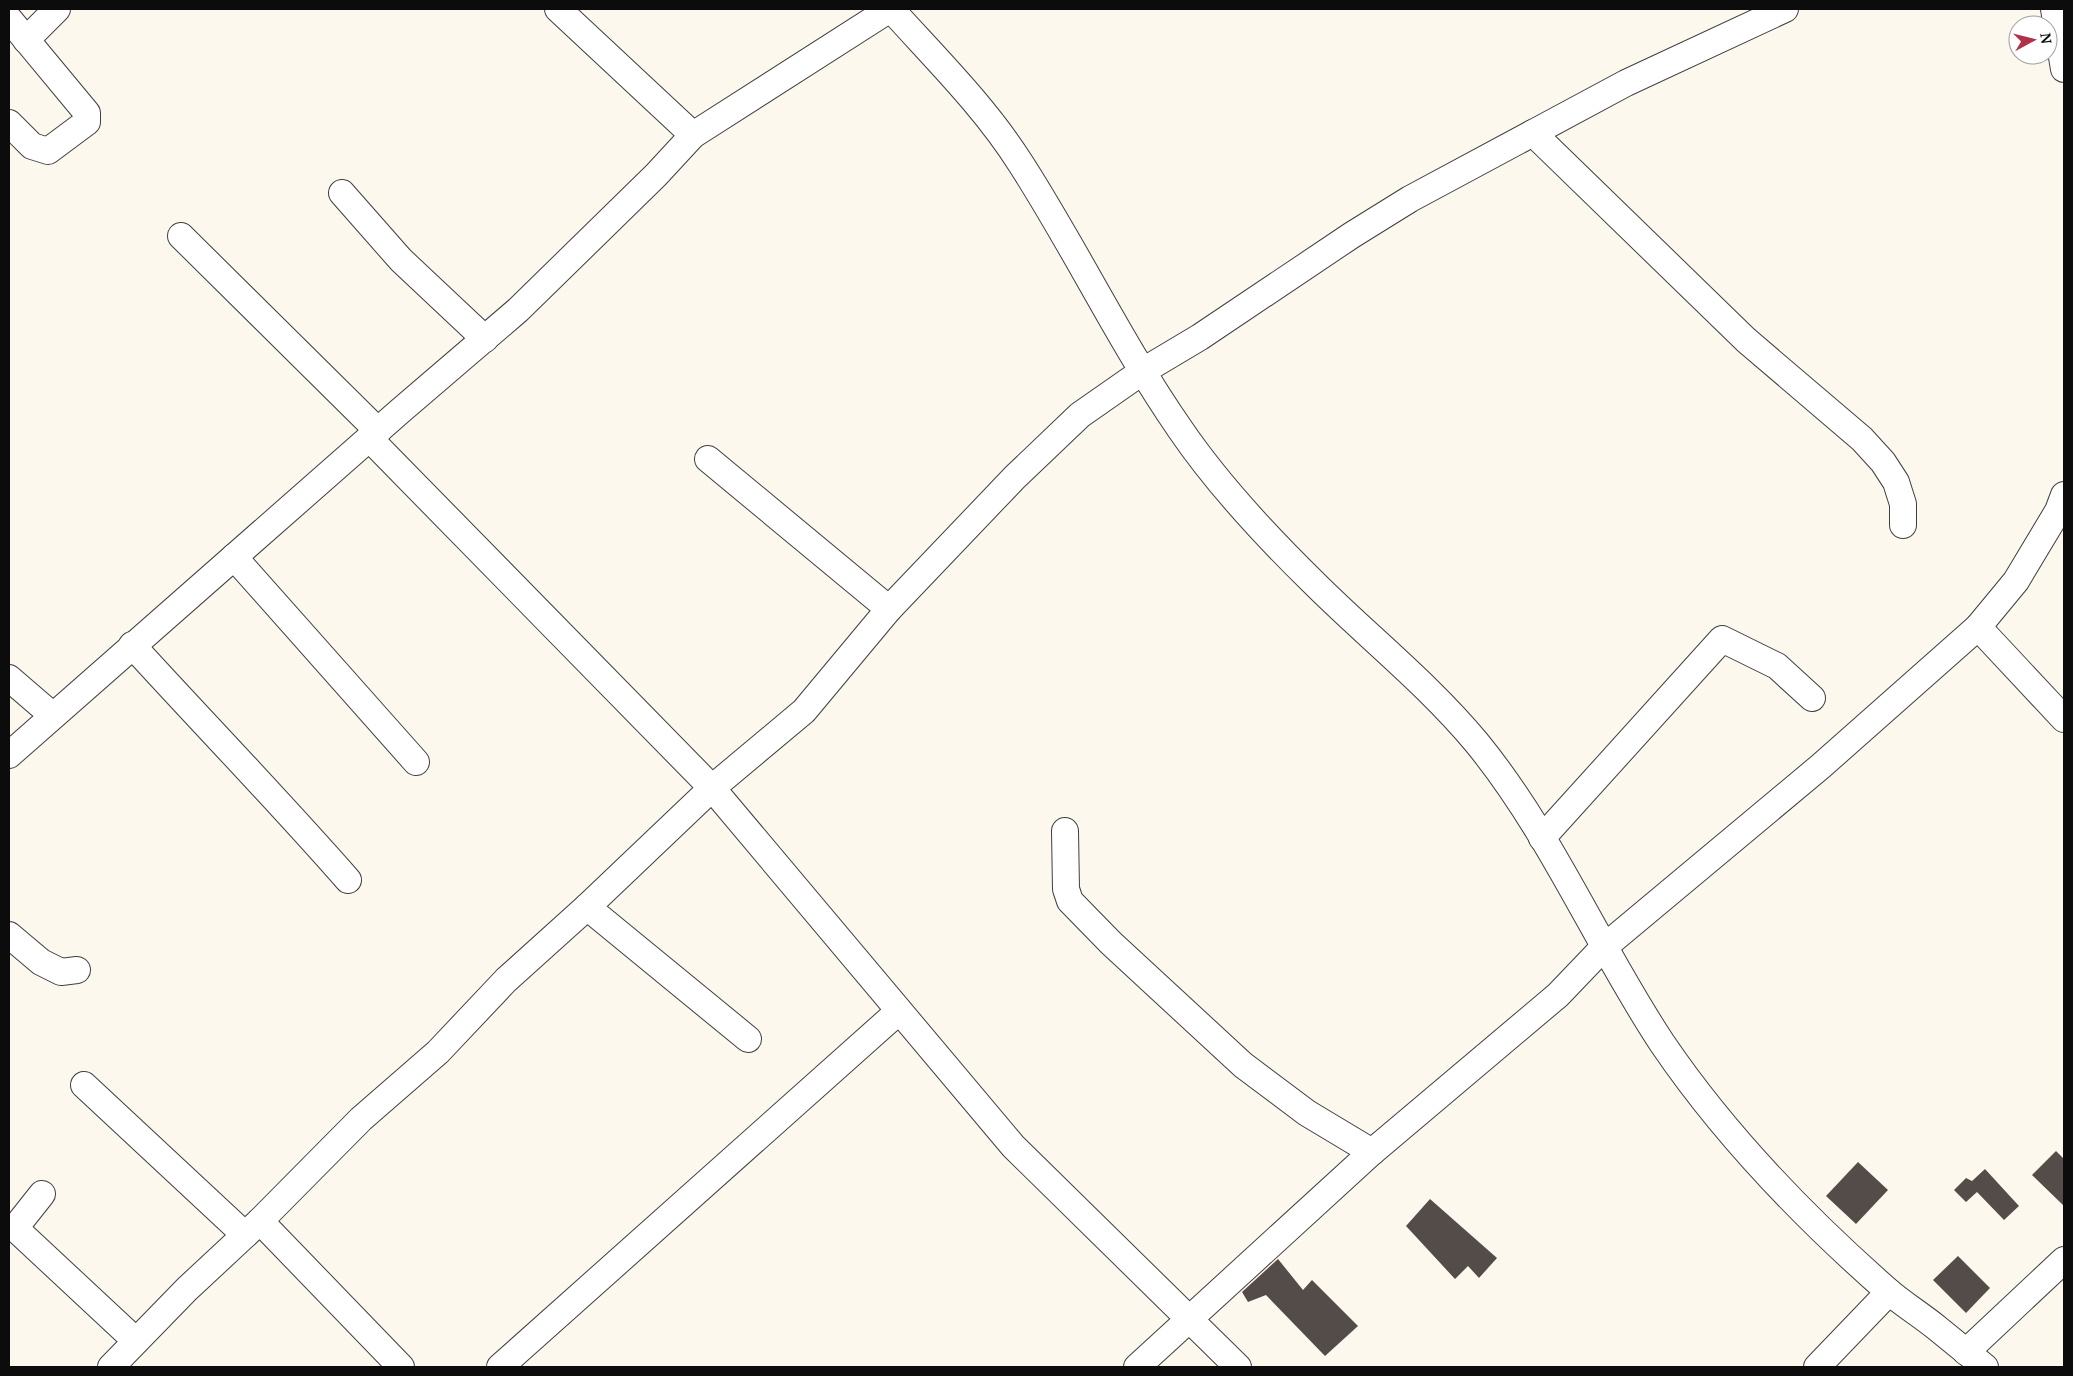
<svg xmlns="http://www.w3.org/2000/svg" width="2073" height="1376" font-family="'Noto Serif',serif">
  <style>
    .building { fill: #544c49 }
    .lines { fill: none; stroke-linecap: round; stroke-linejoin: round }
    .minor-casing { stroke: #3f3f3f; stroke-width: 28 }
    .minor { stroke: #fff; stroke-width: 26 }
  </style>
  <rect width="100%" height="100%" fill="#fdf8ed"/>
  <g class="building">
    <polygon points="2056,1151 2064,1159 2064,1206 2032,1175"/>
    <polygon points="1858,1162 1888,1190 1856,1224 1826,1196"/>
    <polygon points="1985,1169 2019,1206 2004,1220 1977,1192 1966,1202 1954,1190 1966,1178 1972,1181"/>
    <polygon points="1430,1199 1497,1258 1479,1278 1468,1266 1455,1279 1406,1226"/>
    <polygon points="1958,1256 1990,1288 1966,1313 1933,1280"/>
    <polygon points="1278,1259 1303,1290 1312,1280 1358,1326 1325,1356 1266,1295 1248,1302 1242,1292"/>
  </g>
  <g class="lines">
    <g class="minor-casing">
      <g id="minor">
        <polyline points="558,9 693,135"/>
        <path d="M891 9C936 59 985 107 1021 164 1077 251 1121 344 1180 429 1218 485 1265 535 1313 582 1367 636 1428 684 1477 743 1552 835 1597 945 1662 1043 1723 1133 1806 1219 1888 1291 1903 1304 1921 1315 1937 1328 1953 1341 1969 1354 1985 1367"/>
        <polyline points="2054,9 2064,69"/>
        <polyline points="9,19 87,113 87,122 48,151 32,146 9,123"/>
        <polyline points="26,40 57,9"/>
        <polyline points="1533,133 1746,340 1862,439 1883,462 1896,482 1903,504 1903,525"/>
        <polyline points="342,193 401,260 485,339"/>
        <polyline points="181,236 378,431"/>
        <polyline points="370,439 712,788 1013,1146 1238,1367"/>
        <polyline points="708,459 889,609"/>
        <polyline points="234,557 416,762"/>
        <polyline points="1978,627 2064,719"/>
        <path d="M132 645C204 724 278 800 348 880"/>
        <polyline points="9,678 52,715"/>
        <polyline points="9,755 399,412 518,310 656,175 693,135 890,9"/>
        <polyline points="1065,831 1066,889 1070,901 1111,943 1243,1065 1307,1113 1372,1152"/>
        <polyline points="1542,838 1722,639 1777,666 1812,698"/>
        <polyline points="587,907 748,1039"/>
        <polyline points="9,935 41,962 61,972 77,970"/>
        <polyline points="84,1085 245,1235"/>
        <polyline points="42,1194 19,1223 18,1231 136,1341"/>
        <polyline points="260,1221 401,1367"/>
        <polyline points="1966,1352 2064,1260"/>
        <polyline points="111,1367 187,1289 260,1221 361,1119 438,1052 506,980 587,907 712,788 804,711 889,609 1015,477 1080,415 1143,371 1200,337 1352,235 1410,199 1626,83 1785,9"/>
        <polyline points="500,1367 899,1011"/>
        <polyline points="1137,1367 1372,1152 1558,995 1603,948 1821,766 1978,627 2016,581 2058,511 2064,495"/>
        <polyline points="1817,1367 1889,1292"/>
      </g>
    </g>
    <use href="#minor" class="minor"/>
  </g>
  <rect width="2073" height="1376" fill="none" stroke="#0c0c0c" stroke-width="20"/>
  <g transform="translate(2033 40) rotate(83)"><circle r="24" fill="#ffffff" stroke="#9e9e9e"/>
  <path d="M0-4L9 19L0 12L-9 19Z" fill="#b03148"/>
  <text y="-8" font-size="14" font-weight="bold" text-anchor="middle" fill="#0c0c0c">N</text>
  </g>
</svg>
